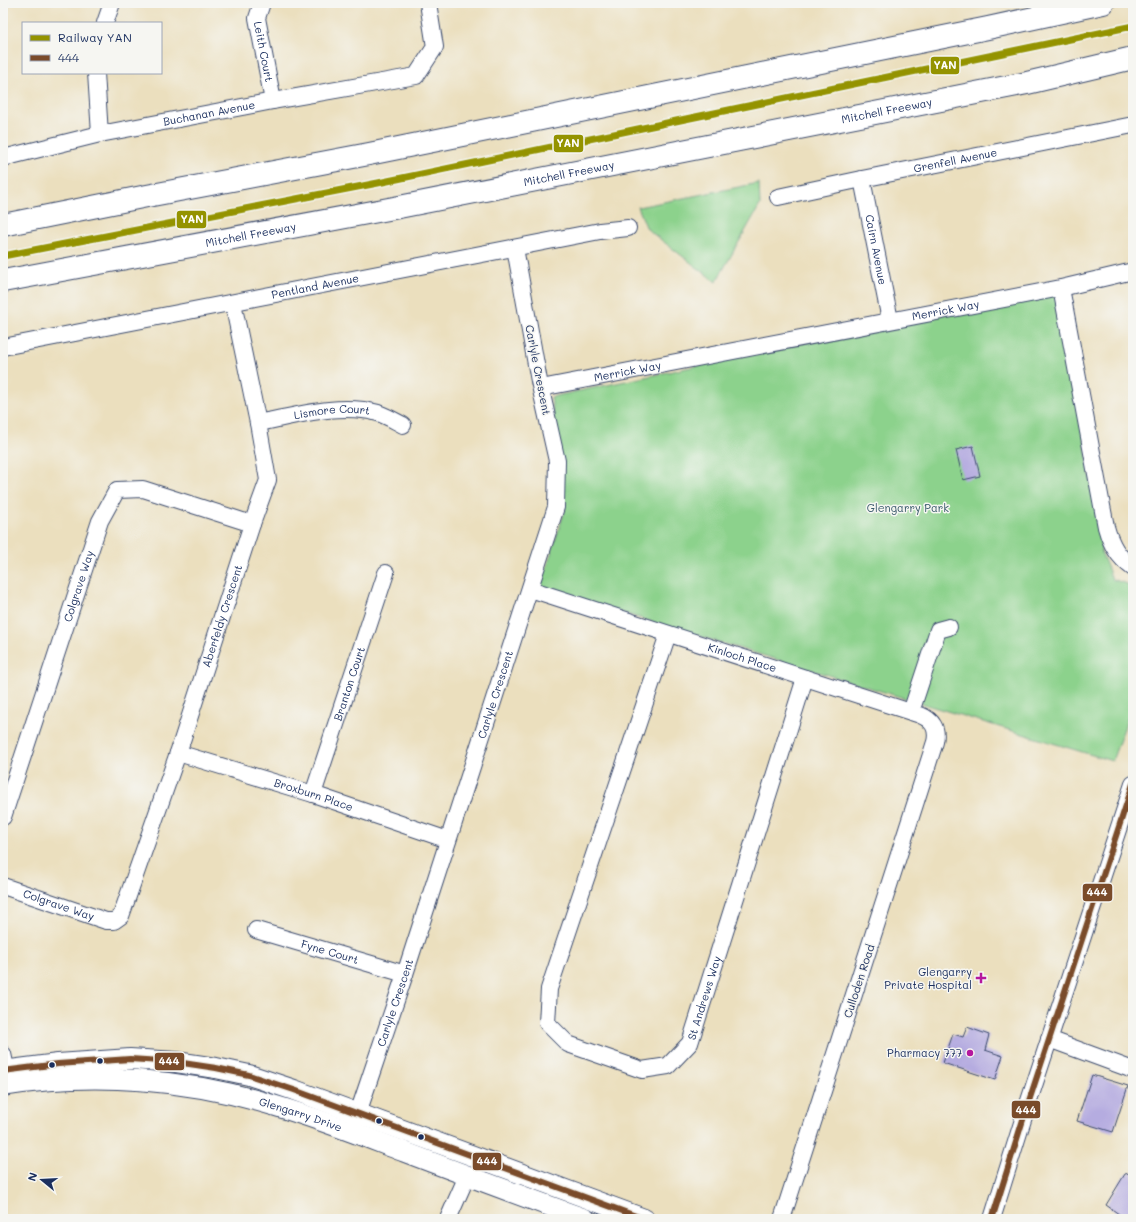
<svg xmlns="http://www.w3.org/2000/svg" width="1136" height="1222" font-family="Mali,sans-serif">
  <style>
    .green { fill: #8cd28c; stroke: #548075 }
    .building { fill: #b5ace0 }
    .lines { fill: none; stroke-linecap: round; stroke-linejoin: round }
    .minor-casing { stroke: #3a496c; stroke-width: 18 }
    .major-casing { stroke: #3a496c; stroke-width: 22 }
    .highway-casing { stroke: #3a496c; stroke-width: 24 }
    .minor { stroke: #fff; stroke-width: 16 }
    .major { stroke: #fff; stroke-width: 20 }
    .highway { stroke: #fff; stroke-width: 22 }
    .bus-1-casing { stroke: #f6f6f2; stroke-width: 9 }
    .bus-1 { stroke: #7a4b2a; stroke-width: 6 }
    .rail-1-casing { stroke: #f6f6f2; stroke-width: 10 }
    .rail-1 { stroke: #949300; stroke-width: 7 }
    .poi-dot { fill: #b5179e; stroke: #f6f6f2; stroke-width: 1.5 }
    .bus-dot { fill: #1b2f5e; stroke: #f6f6f2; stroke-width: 1.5 }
    .labels { text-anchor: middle; stroke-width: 3; stroke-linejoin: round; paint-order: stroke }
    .street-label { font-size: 11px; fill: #1b2f5e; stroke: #f6f6f2 }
    .park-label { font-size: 11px; fill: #37586a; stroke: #f6f6f2 }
    .poi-label { font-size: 11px; fill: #1b2f5e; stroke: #f6f6f2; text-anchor: end }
    .line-badge { stroke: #f6f6f2; stroke-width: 1.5 }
    .badge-label { font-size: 11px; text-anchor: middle; font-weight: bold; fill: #fff }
  </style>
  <rect width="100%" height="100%" fill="#f6f6f2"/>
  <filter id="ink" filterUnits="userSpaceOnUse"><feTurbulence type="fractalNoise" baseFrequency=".025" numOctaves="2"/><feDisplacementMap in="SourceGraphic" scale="8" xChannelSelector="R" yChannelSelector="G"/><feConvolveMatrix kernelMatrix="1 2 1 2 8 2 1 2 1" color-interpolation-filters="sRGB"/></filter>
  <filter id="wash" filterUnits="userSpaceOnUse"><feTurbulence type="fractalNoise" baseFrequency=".012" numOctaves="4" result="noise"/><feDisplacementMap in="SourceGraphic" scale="16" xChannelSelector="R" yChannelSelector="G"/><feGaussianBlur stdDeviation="0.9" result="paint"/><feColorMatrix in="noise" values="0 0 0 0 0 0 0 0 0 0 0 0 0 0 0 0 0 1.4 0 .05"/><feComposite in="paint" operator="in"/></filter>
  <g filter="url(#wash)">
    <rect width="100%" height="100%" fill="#ebdfbe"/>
    <g class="green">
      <polygon points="759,183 760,205 716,282 647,229 638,207"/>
      <polygon points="1061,288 1102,554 1112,579 1133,586 1133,704 1112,761 540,588 565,510 551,397"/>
    </g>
    <g id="blocks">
      <g class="building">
        <polygon points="973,446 980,476 963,480 956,450"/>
        <polygon points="967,1027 989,1035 985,1050 1003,1056 995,1080 943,1063 953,1034 963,1037"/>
        <polygon points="1092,1075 1128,1086 1113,1132 1077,1121"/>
        <polygon points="1133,1172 1133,1219 1126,1219 1106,1205 1125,1174"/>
      </g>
    </g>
  </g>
  <g filter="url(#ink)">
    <use href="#blocks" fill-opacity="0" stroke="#3a496c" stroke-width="1"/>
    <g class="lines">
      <g class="minor-casing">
        <g id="minor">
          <path id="s1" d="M262 3 257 18 273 101"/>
          <polyline points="105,23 112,3"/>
          <polyline points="96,73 100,134"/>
          <path id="s2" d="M3 158 100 134 273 101 416 76 435 47 428 3"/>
          <path id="s3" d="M862 179 890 320"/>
          <path id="s4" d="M778 197 862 179 1133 125"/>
          <polyline points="1061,288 1133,271"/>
          <path id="s5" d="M3 347 600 231 628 228"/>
          <path id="s6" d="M541 388 1061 288 1106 527C1111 545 1118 557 1133 568"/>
          <path id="s7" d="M258 423C295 416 340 402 378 413 387 416 395 421 403 425"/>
          <path id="s8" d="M530 589 920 715C933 720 938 729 935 742L782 1219"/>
          <path id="s9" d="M668 634 549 989 547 1023 568 1044 642 1070 668 1066 690 1043 805 678"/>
          <polyline points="911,712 938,630 949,627"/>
          <path id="s10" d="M178 753 313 794 448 840"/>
          <path id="s11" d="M313 794 386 573"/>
          <path id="s12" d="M3 817 100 521 117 490 143 489 252 524"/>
          <path id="s13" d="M3 886 106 921H114L121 916 178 753 252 524 268 480 258 423 233 303"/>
          <path id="s14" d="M256 930 405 974"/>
          <polyline points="1049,1039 1133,1070"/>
          <polyline points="3,1054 9,1082"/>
          <path id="s15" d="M354 1125 405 974 556 507 557 461 539 381 515 248"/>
          <polyline points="448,1219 467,1176"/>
          <polyline points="992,1219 1026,1110 1133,784"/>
        </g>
      </g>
      <g class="major-casing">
        <g id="major">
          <polyline points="3,1071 58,1064 130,1059 176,1062 216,1068 249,1075 294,1090 644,1219"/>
          <path id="s16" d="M3 1086C93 1071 189 1079 276 1106 320 1119 363 1136 405 1152 465 1175 525 1197 585 1219"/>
        </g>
      </g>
      <g class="highway-casing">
        <g id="highway">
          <polyline points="3,225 147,196 369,154 988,28 1103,3"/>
          <path id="s17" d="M3 281 394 208 1027 83 1133 58"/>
        </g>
      </g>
      <use href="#minor" class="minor"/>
      <use href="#major" class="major"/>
      <use href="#highway" class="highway"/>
      <g class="bus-1-casing">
        <g id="bus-1">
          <polyline points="3,1071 58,1064 130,1059 176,1062 216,1068 249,1075 294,1090 644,1219"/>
          <polyline points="992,1219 1026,1110 1133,784"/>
        </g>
      </g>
      <use href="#bus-1" class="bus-1"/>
      <g class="rail-1-casing">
        <polyline id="rail-1" points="3,256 378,183 1133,26"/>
      </g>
      <use href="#rail-1" class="rail-1"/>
    </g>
  </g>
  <g class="poi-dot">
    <path d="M979 972h4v4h4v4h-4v4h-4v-4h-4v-4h4z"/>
    <circle cx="970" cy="1053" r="4"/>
  </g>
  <g class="bus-dot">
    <circle cx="100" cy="1061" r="3.5"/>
    <circle cx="52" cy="1065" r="3.5"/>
    <circle cx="379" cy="1121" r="3.5"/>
    <circle cx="421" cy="1137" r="3.5"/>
  </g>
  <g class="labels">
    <g class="street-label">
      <text dy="4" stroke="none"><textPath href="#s1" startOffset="50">Leith Court</textPath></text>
      <text dy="4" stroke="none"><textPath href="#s17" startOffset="900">Mitchell Freeway</textPath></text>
      <text dy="4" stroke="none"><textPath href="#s2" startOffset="211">Buchanan Avenue</textPath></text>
      <text dy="4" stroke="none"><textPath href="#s4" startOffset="181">Grenfell Avenue</textPath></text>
      <text dy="4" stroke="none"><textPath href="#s17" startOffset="576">Mitchell Freeway</textPath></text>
      <text dy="4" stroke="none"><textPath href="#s17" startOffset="252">Mitchell Freeway</textPath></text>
      <text dy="4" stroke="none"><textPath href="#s3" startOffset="72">Cairn Avenue</textPath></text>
      <text dy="4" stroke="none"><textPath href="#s5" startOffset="318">Pentland Avenue</textPath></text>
      <text dy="4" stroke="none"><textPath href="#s6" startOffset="412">Merrick Way</textPath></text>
      <text transform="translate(538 370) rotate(79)" y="4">Carlyle Crescent</text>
      <text dy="4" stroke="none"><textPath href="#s6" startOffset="88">Merrick Way</textPath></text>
      <text dy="4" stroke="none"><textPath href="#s7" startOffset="75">Lismore Court</textPath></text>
      <text dy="4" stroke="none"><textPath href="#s12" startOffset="243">Colgrave Way</textPath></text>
      <text dy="4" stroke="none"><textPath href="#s13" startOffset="442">Aberfeldy Crescent</textPath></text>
      <text dy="4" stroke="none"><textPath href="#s8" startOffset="223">Kinloch Place</textPath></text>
      <text dy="4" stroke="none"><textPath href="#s11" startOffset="116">Branton Court</textPath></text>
      <text dy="4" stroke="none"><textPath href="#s15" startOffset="453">Carlyle Crescent</textPath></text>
      <text dy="4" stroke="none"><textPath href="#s10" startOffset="142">Broxburn Place</textPath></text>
      <text dy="4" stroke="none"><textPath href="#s13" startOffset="59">Colgrave Way</textPath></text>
      <text dy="4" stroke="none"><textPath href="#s14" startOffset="77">Fyne Court</textPath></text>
      <text transform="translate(859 981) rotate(-72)" y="4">Culloden Road</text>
      <text dy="4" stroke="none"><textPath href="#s9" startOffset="622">St Andrews Way</textPath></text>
      <text dy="4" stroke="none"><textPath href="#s15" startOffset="129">Carlyle Crescent</textPath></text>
      <text dy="4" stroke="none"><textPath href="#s16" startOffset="302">Glengarry Drive</textPath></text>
    </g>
    <g class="park-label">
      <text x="908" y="512">Glengarry Park</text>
    </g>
    <g class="poi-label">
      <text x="972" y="976">Glengarry<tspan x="972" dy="13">Private Hospital</tspan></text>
      <text x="962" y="1057">Pharmacy 777</text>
    </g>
  </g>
  <g class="line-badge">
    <rect x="930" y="56" width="30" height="19" rx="4" fill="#949300"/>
    <rect x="553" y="134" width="31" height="19" rx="4" fill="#949300"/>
    <rect x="176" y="210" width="31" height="19" rx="4" fill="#949300"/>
    <rect x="1082" y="883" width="31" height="19" rx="4" fill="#7a4b2a"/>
    <rect x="154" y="1052" width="31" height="19" rx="4" fill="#7a4b2a"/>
    <rect x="1011" y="1100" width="30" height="19" rx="4" fill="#7a4b2a"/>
    <rect x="472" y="1152" width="30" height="19" rx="4" fill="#7a4b2a"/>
  </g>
  <g class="badge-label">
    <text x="945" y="69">YAN</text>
    <text x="568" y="147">YAN</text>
    <text x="192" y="223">YAN</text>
    <text x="1097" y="896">444</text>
    <text x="169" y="1065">444</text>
    <text x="1026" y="1114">444</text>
    <text x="487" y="1165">444</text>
  </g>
  <rect width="1136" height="1222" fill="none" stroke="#f6f6f2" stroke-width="16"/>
  <rect x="22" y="22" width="140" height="52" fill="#f6f6f2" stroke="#9ea6b7"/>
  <rect x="30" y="35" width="20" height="6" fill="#949300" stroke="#9ea6b7"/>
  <text x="58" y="42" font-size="12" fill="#1b2f5e">Railway YAN</text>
  <rect x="30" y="55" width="20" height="6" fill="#7a4b2a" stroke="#9ea6b7"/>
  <text x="58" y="62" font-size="12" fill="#1b2f5e">444</text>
  <g transform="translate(42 1180) rotate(288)" stroke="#f6f6f2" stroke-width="3" paint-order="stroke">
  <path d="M0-3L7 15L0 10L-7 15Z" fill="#1b2f5e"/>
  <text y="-6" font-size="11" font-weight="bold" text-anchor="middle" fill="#1b2f5e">N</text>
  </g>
</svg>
